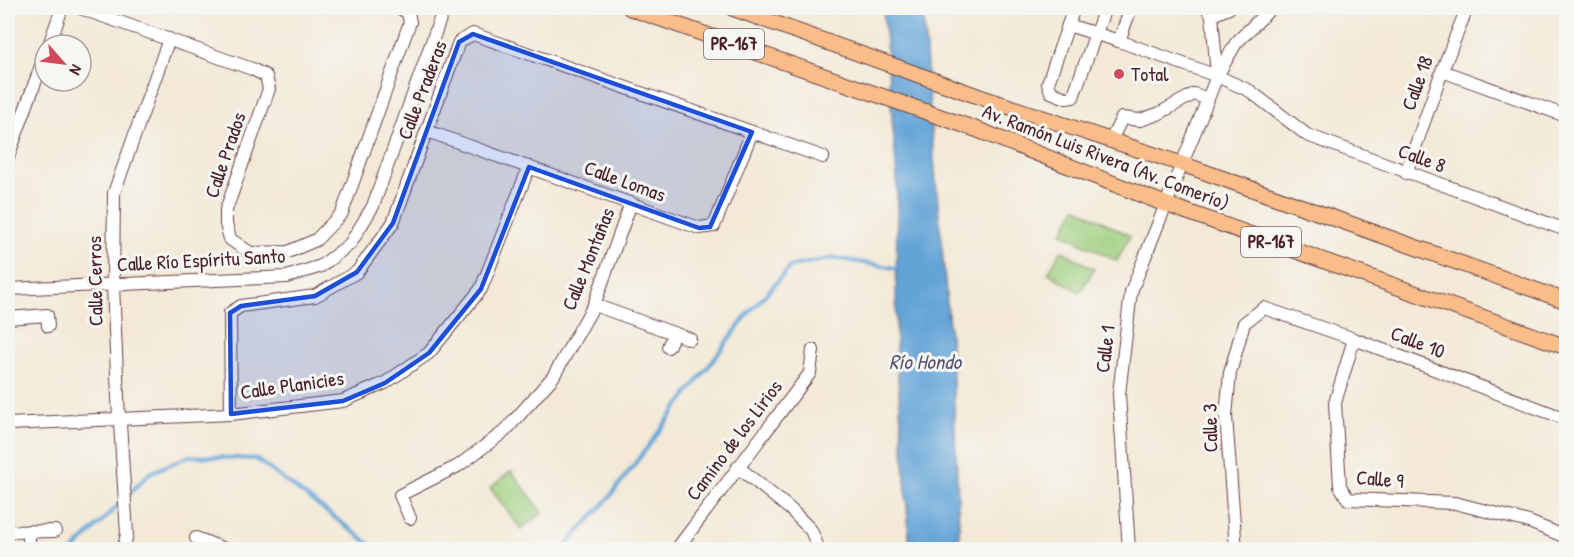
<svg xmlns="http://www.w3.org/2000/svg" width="1574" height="557" font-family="'Patrick Hand',sans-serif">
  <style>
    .green { fill: #9ecf7e; stroke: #747754; stroke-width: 1.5 }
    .water { fill: #63a4d7; stroke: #566281; stroke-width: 1.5 }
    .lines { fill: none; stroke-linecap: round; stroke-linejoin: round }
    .stream { stroke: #63a4d7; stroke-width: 4 }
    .minor-casing { stroke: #633d45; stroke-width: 14 }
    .major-casing { stroke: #633d45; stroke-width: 17 }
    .minor { stroke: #fff; stroke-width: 12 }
    .major { stroke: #f8bd88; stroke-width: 15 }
    .marked { fill: #1d4ed8; fill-opacity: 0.2; stroke: #1d4ed8; stroke-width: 4.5; stroke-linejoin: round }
    .poi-dot { fill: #d1495b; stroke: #f6f6f2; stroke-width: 2 }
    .labels { text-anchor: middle; stroke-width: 6; stroke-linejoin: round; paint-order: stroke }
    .shield { fill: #f6f6f2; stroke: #7e6067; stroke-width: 1.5 }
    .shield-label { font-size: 18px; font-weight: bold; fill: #4a1f2b }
    .poi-label { font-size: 20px; fill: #4a1f2b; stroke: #f6f6f2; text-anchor: start }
    .street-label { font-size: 20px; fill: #4a1f2b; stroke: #f6f6f2 }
    .water-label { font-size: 21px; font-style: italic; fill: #545470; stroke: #f6f6f2 }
  </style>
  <rect width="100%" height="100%" fill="#f6f6f2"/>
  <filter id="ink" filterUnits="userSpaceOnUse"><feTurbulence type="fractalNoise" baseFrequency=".0167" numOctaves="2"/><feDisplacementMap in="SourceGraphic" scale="12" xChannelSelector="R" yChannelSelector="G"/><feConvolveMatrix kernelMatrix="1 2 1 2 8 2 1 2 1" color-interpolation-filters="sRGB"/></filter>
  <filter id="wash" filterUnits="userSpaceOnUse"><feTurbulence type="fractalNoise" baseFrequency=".008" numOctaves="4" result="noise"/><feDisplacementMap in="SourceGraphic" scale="24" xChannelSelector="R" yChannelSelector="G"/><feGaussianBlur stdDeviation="1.35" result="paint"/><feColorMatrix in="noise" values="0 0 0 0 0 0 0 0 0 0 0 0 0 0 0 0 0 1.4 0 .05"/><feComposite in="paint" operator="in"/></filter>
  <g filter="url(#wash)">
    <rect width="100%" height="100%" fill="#f3e9d6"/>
    <g class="green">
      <polygon points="1076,207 1130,236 1117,261 1062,233"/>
      <polygon points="1061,250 1094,269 1080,292 1048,273"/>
      <polygon points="511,471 543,513 521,529 490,488"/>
    </g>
    <polygon class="water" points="883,8 923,8 932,137 952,359 960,549 910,549 896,350 897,177"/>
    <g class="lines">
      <g class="stream">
        <polyline points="127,496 150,473 189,456 256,459 378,550"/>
        <polyline points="74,550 122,501"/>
        <polyline points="562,550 609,498 748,314 791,266 835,258 901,269"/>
      </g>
    </g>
  </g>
  <g filter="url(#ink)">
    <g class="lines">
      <g class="minor-casing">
        <g id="minor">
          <polyline points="80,8 252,69 266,76 269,89 226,210 226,224 230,239 250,253 288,252 316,240 342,213 410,22 408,13 400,8"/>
          <polyline points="1074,8 1048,83 1051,92 1066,98 1073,97 1105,8"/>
          <polyline points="1212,15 1229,8"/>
          <polyline points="1068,25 1119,41 1217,76 1250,91 1307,135 1566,230"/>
          <polyline points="1119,41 1131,8"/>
          <polyline points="49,45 62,8"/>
          <polyline points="1442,71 1566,116"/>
          <polyline points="1217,76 1236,43 1271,8"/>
          <polyline points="427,131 699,228 714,226 752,132"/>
          <polyline points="1111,140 1122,118 1140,120 1158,114 1194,94 1208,99"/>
          <polyline points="8,157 45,55"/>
          <polyline points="1406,173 1442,71 1467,8"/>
          <polyline points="8,289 287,277 321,266 350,244 373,206 444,8"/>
          <polyline points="594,305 690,339"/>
          <polyline points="8,318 47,315 48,326"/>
          <polyline points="1354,339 1335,403 1340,486 1348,499 1455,503 1529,522 1566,537"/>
          <polyline points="668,347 674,333"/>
          <polyline points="231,414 230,313 241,306 315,296 357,272 393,223 459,42 473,34 823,157"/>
          <polyline points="8,424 231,414 343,401 385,383 429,353 481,289 529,167"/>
          <polyline points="738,467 790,509 811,530 819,550"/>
          <polyline points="410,518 400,495 458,466 505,431 553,377 594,305 631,203"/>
          <polyline points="29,531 29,550"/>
          <polyline points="8,532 55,531"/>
          <polyline points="196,538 227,550"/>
          <polyline points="123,550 127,534 120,423 119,420 113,285 114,193 169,39"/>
          <polyline points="676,550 810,373 813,350"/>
          <polyline points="1129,550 1119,394 1131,292 1217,76 1212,15 1207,8"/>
          <polyline points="1236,550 1226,416 1230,373 1244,323 1264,308 1354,339 1566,419"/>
        </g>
      </g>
      <g class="major-casing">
        <g id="major">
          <polyline points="630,8 978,130 1165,204 1566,347"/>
          <polyline points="732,8 983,98 1182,164 1566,301"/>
        </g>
      </g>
      <use href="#minor" class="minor"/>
      <use href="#major" class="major"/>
    </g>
  </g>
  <path class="marked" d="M473 34 752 132 710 227 699 228 529 167 481 289 429 353 385 383 343 401 231 414 230 313 241 306 315 296 357 272 393 223 459 42Z"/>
  <circle class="poi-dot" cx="1119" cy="74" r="6"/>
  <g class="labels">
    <g class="shield">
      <rect x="704" y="29" width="60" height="30" rx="4.5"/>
      <rect x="1241" y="227" width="60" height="30" rx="4.5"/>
    </g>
    <g class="shield-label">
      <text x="734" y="50">PR-167</text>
      <text x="1271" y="248">PR-167</text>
    </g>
    <g class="poi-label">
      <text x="1131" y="81">Total</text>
    </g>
    <g class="street-label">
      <text transform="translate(1417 83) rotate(-70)" y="7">Calle 18</text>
      <text transform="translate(422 90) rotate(-69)" y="7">Calle Praderas</text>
      <text transform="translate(225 155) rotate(-71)" y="7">Calle Prados</text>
      <text transform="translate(1106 157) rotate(21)" y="7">Av. Ramón Luis Rivera (Av. Comerío)</text>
      <text transform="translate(1422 158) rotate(20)" y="7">Calle 8</text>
      <text transform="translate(625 181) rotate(20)" y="7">Calle Lomas</text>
      <text transform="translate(588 259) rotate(-68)" y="7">Calle Montañas</text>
      <text transform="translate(201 260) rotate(-3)" y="7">Calle Río Espíritu Santo</text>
      <text transform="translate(95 281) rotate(-91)" y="7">Calle Cerros</text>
      <text transform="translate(1418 342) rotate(21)" y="7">Calle 10</text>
      <text transform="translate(1105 349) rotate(-83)" y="7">Calle 1</text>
      <text transform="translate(292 385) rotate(-8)" y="7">Calle Planicies</text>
      <text transform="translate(1210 428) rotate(-91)" y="7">Calle 3</text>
      <text transform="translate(734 440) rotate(-53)" y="7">Camino de los Lirios</text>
      <text transform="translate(1380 479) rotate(5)" y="7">Calle 9</text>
    </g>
    <g class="water-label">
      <text x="925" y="369">Río Hondo</text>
    </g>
  </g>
  <rect width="1574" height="557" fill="none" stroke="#f6f6f2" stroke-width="30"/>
  <g transform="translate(63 63) rotate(118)"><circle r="28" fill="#f6f6f2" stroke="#b1a0a2" stroke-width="1.5"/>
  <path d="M0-4.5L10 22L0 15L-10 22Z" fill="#d1495b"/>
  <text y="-9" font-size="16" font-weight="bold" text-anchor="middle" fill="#4a1f2b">N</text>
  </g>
</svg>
